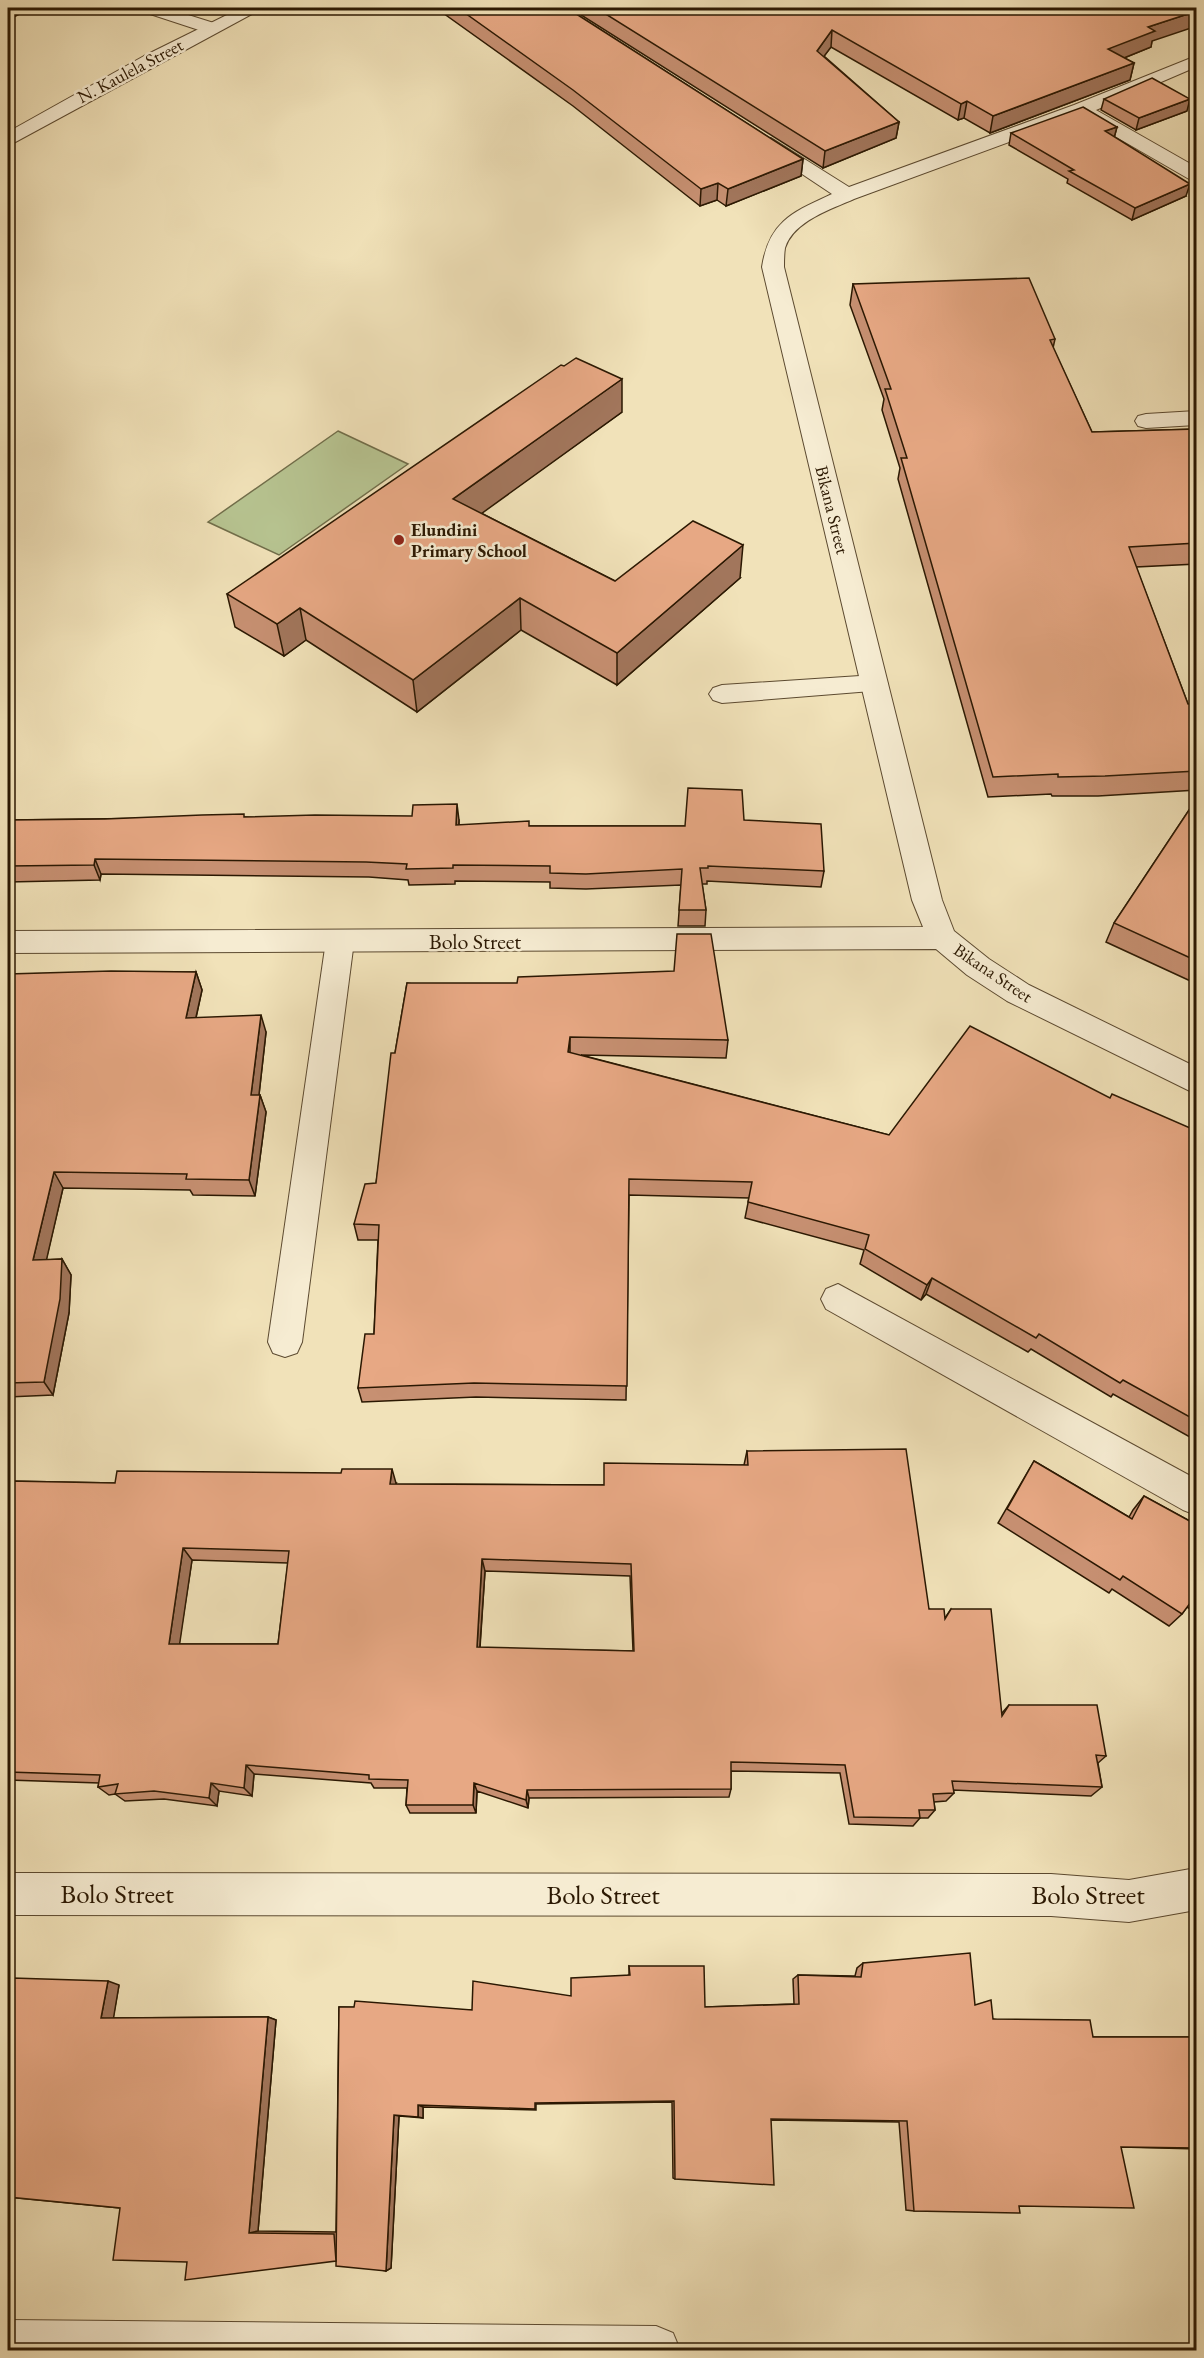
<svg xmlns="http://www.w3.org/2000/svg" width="1204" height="2358" font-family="'EB Garamond',serif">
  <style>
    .green { fill: #b7c491; stroke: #716e4a; stroke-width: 1.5 }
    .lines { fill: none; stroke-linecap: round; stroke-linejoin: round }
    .service-casing { stroke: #5c4a30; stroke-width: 2 }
    .minor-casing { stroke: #5c4a30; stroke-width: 2 }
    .tertiary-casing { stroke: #5c4a30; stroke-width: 2 }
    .service { fill: #f6ecd2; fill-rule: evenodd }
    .minor { fill: #f6ecd2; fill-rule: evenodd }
    .tertiary { fill: #f6ecd2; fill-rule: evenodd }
    .wall { fill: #c79072; stroke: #2b1802; stroke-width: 1.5; fill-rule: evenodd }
    .shaded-wall { fill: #a2765c; stroke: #2b1802; stroke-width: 1.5 }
    .building { fill: #e7a884; stroke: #2b1802; stroke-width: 1.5; fill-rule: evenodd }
    .poi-dot { fill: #8f2418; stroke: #f6ecd2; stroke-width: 2 }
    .labels { text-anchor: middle; stroke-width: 5; stroke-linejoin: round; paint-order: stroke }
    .far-street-label { font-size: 18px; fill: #2b1802; stroke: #f6ecd2 }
    .far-poi-label { font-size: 18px; font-weight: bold; fill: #2b1802; stroke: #f6ecd2; text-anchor: start }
    .street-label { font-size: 22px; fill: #2b1802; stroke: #f6ecd2 }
    .near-street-label { font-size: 27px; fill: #2b1802; stroke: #f6ecd2 }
  </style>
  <rect width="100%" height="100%" fill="#f1e2b9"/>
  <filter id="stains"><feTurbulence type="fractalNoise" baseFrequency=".00333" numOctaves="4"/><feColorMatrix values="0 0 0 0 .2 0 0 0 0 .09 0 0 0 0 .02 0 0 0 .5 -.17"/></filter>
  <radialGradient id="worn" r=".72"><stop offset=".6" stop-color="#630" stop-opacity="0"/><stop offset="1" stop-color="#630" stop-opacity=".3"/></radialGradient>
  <polygon class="green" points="338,431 408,464 279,555 208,522"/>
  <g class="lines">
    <g class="service-casing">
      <g id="service">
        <polygon points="1196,411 1196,425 1146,428 1138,426 1135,421 1138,416 1146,414"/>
        <polygon points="875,675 884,678 888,684 884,690 722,703 713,700 709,694 713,688 722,685"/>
        <polygon points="340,930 350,933 354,941 302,1342 297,1353 285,1357 273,1353 268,1342 326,941 330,933"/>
        <polygon points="838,1284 1196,1479 1196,1515 1183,1510 826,1309 821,1299 826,1289"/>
      </g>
    </g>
    <g class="minor-casing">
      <g id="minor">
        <polygon points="142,8 166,8 217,24 220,28 211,33 205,32 144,12"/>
        <path d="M1196 56V67L1096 110 1196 167V181L1189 179 1080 116 854 199C832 209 793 221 785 248 784 254 784 261 784 267L942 900 954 931 989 959 1029 985 1196 1067V1094L1007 1001 967 975 936 949 8 953V931L923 927 912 900 762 267C769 221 793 212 832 194L754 142 757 138H771L849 187 1074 105Z"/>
        <polygon points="1196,1868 1196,1910 1129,1922 1051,1916 8,1915 8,1873 1051,1874 1129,1880"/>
      </g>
    </g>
    <g class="tertiary-casing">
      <g id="tertiary">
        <polygon points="241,8 263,8 8,146 8,132 144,56"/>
        <polygon points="8,2320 656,2326 673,2333 680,2350 8,2350"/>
      </g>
    </g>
    <use href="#service" class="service"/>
    <use href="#minor" class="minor"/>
    <use href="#tertiary" class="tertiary"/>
  </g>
  <g class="wall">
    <polygon points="436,8 567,8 803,159 801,176 726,206 717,200 700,206 573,106"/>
    <polygon points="570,8 929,8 909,14 1152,41 1151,47 1124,58 1134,63 1130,80 990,133 964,118 958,120 831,47 824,56 899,122 896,138 823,168"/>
    <polygon points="1104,99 1187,111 1136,130 1101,110"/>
    <polygon points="1117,127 1114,138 1186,196 1132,220 1067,183 1068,179 1009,145 1011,133"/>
    <polygon points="853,284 1055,339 1053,348 1092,432 1197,429 1197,564 1136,567 1188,704 1197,704 1197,790 1098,796 1052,796 1051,794 988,797 898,479 900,468 882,410 884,399 850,305"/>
    <polygon points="622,412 481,513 615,581 740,578 617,685 521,630 417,712 306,640 284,656 235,627 227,594"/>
    <polygon points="1197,798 1197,984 1106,942 1114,923"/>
    <polygon points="245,817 459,820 459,825 529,826 685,826 744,820 824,871 821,887 707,881 707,884 702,884 706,910 705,926 678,926 681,885 586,889 550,888 550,882 455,881 455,884 409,885 408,880 369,877 101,874 100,880 8,882 8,820"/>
    <polygon points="196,972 202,990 196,1018 266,1032 259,1095 260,1095 266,1112 255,1196 193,1195 190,1190 63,1188 46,1260 62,1259 71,1275 69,1313 53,1395 8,1397 8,974"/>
    <polygon points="407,983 728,1040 726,1058 581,1055 889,1135 1110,1098 1197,1131 1197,1441 1113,1394 1111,1397 1031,1349 1028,1352 926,1294 921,1300 860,1264 864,1250 745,1218 749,1198 629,1195 626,1400 476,1397 362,1402 358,1388 374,1334 378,1240 358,1240 354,1224 376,1183 395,1053"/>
    <path d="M747 1451 929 1609 945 1618 951 1609 1002 1713 1009 1705 1106 1756 1098 1763 1102 1787 1091 1796 953 1790 954 1793 946 1801 934 1802 935 1810 928 1818H920L913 1826 849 1824 840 1773 731 1771V1789L729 1797 529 1798 528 1808 477 1791 476 1813H410L406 1805 407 1788H374L371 1783 254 1774 252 1796 219 1791 217 1806 164 1799 125 1801 115 1794 109 1795 98 1787 99 1783 8 1780V1481L115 1483H396L395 1484 604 1485 744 1465ZM192 1560 288 1563 278 1644H179ZM485 1571 630 1576 633 1651 480 1648Z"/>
    <polygon points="1034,1461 1129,1517 1133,1510 1144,1496 1197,1525 1197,1613 1187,1607 1182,1614 1169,1626 1112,1589 1109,1593 998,1523"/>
    <polygon points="863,1963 975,2005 993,2019 1093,2037 1197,2037 1197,2149 1121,2147 1019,2206 914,2211 906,2210 899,2122 771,2120 675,2179 673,2178 672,2102 536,2104 536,2110 423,2107 423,2118 399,2116 391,2268 386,2271 336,2261 187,2262 120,2208 8,2197 119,1985 113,2018 268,2017 276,2020 258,2231 336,2232 339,2007 472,2010 571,1996 629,1975 629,1966 705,2007 794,2004 793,1979 798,1975 855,1976 857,1968"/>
  </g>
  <g class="shaded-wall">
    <polygon points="8,8 31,8 8,20"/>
    <polygon points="894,8 929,8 896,18"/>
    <polygon points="1197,11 1197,26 1152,41 1151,47 1104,66 1108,49 1148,27"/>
    <polygon points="832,30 831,47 816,67 817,51"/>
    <polygon points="1134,63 1130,80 990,133 993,116"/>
    <polygon points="1190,99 1187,111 1136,130 1139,118"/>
    <polygon points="967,101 964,118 958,120 961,104"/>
    <polygon points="899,122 896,138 823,168 825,151"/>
    <polygon points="1117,127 1114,138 1105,131"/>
    <polygon points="803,159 801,176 726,206 728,189"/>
    <polygon points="718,183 717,200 700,206 701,189"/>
    <polygon points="1190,184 1186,196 1132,220 1135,208"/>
    <polygon points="622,379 622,412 456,532 453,499"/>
    <polygon points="743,545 740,578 617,685 617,653"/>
    <polygon points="520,598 521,630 417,712 413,680"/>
    <polygon points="300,608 306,640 284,656 277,624"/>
    <polygon points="457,804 459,820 458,841 456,825"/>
    <polygon points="95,859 101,874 100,880 94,865"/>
    <polygon points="196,972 202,990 192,1035 186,1018"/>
    <polygon points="261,1015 266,1032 257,1112 251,1095"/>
    <polygon points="570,1037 570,1055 568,1052"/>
    <polygon points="260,1095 266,1112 255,1196 249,1180"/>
    <polygon points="54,1172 63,1188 43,1275 33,1260"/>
    <polygon points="62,1259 71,1275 69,1313 53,1395 44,1382"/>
    <polygon points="932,1278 926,1294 921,1300 927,1285"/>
    <polygon points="8,1407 13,1415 8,1444"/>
    <polygon points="392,1469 396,1483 394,1498 390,1484"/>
    <polygon points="183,1548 192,1560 178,1655 169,1644"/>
    <polygon points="482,1559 485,1571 479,1658 477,1647"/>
    <polygon points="246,1765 254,1774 252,1796 244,1788"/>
    <polygon points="211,1783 219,1791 217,1806 209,1798"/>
    <polygon points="474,1783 477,1791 476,1813 473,1805"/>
    <polygon points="527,1790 529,1798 528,1808 526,1800"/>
    <polygon points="108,1981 119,1985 113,2021 101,2018"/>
    <polygon points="268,2017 276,2020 258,2231 249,2233"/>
    <polygon points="418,2105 423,2107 423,2118 418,2117"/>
    <polygon points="394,2115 399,2116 391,2268 386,2271"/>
  </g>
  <g class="building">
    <polygon points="458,8 567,8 803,159 728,189 718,183 701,189 573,90"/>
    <polygon points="596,8 894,8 899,14 911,14 930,8 1197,8 1197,11 1148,27 1155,31 1108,49 1134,63 993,116 967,101 961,104 832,30 817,51 899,122 825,151"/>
    <polygon points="1152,78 1190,99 1139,118 1104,99"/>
    <polygon points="1083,107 1117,127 1105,131 1190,184 1135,208 1069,171 1074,170 1011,133"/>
    <polygon points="1029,278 1055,339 1050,340 1092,432 1197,429 1197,543 1129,547 1188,704 1197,704 1197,771 1105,776 1058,777 1058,774 993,777 901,458 907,458 885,389 891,389 853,284"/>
    <polygon points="576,358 622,379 453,499 615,581 693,521 743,545 617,653 520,598 413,680 300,608 277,624 227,594 561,365 564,366"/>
    <polygon points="688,788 742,790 744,820 821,824 824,871 708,866 708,868 700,868 706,910 679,910 682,869 586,874 550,873 550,866 453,865 453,868 406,869 407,864 366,862 95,859 94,865 8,866 8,820 105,819 202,815 244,814 244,817 315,815 412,816 413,805 457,804 456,825 529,821 529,826 685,826"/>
    <polygon points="1197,798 1197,961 1114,923"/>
    <polygon points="677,934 711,934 728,1040 570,1037 568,1052 889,1135 970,1026 1110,1098 1112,1094 1197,1131 1197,1421 1123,1380 1120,1383 1039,1334 1036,1338 932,1278 927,1285 865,1249 869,1235 748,1202 752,1182 629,1179 627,1386 474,1383 358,1388 365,1334 374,1334 379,1225 354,1224 365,1184 376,1183 391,1053 395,1053 407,983 517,983 518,977 674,971"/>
    <polygon points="111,971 196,972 186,1018 261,1015 251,1095 260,1095 249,1180 186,1179 187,1174 54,1172 33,1260 62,1259 60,1299 44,1382 8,1383 8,974"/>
    <path d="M906 1449 929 1609H944L945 1619 951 1609H991L1002 1716 1009 1705H1097L1106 1756 1096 1755 1102 1787 952 1781 954 1793 933 1794 935 1810H919L920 1818 854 1817 845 1765 731 1762V1789L527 1790 526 1800 474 1783 473 1805H406L408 1780 369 1779V1775L246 1765 244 1788 211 1783 209 1798 154 1791 115 1794 118 1784 98 1787 100 1775 8 1772V1481L115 1483 117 1471 341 1473 342 1469H392L390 1484 604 1485V1463L748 1465 747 1451ZM183 1548 289 1551 278 1644H169ZM482 1559 631 1564 634 1651 477 1647Z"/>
    <polygon points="1034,1461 1132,1519 1144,1496 1197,1525 1197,1594 1182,1614 1123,1576 1120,1580 1007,1509"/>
    <polygon points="970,1953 975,2005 991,2000 993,2019 1090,2020 1093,2037 1197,2037 1197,2148 1121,2147 1134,2208 1019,2206 1020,2213 914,2211 907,2121 771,2119 774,2185 675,2179 674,2101 535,2103 535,2109 418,2105 418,2117 394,2115 386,2271 336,2266 339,2007 354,2007 355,2001 472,2010 473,1981 571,1996 571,1978 630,1975 629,1966 704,1966 705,2007 799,2004 798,1975 861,1977 863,1963"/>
    <polygon points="12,1978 108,1981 101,2018 268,2017 249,2233 334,2234 336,2261 185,2280 187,2262 113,2260 120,2208 8,2197 8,1996"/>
  </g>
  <circle class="poi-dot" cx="399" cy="540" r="6"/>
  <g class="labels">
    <g class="far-street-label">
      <text transform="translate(130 71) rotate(-28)" y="6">N. Kaulela Street</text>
      <text transform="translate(832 510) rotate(76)" y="6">Bikana Street</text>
      <text transform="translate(993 973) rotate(34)" y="6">Bikana Street</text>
    </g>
    <g class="far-poi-label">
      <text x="411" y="536">Elundini<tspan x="411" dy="21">Primary School</tspan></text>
    </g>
    <g class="street-label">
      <text x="475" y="949">Bolo Street</text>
    </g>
    <g class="near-street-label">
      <text x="117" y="1903">Bolo Street</text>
      <text x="603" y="1904">Bolo Street</text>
      <text x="1088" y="1904">Bolo Street</text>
    </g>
  </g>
  <rect width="1204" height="2358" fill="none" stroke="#f1e2b9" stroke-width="30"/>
  <rect x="9" y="9" width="1186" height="2340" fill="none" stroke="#2b1802" stroke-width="3"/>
  <rect x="15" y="15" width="1174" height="2328" fill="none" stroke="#2b1802" stroke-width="1.5"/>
  <rect width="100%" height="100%" filter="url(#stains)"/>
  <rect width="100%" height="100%" fill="url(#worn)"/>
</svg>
